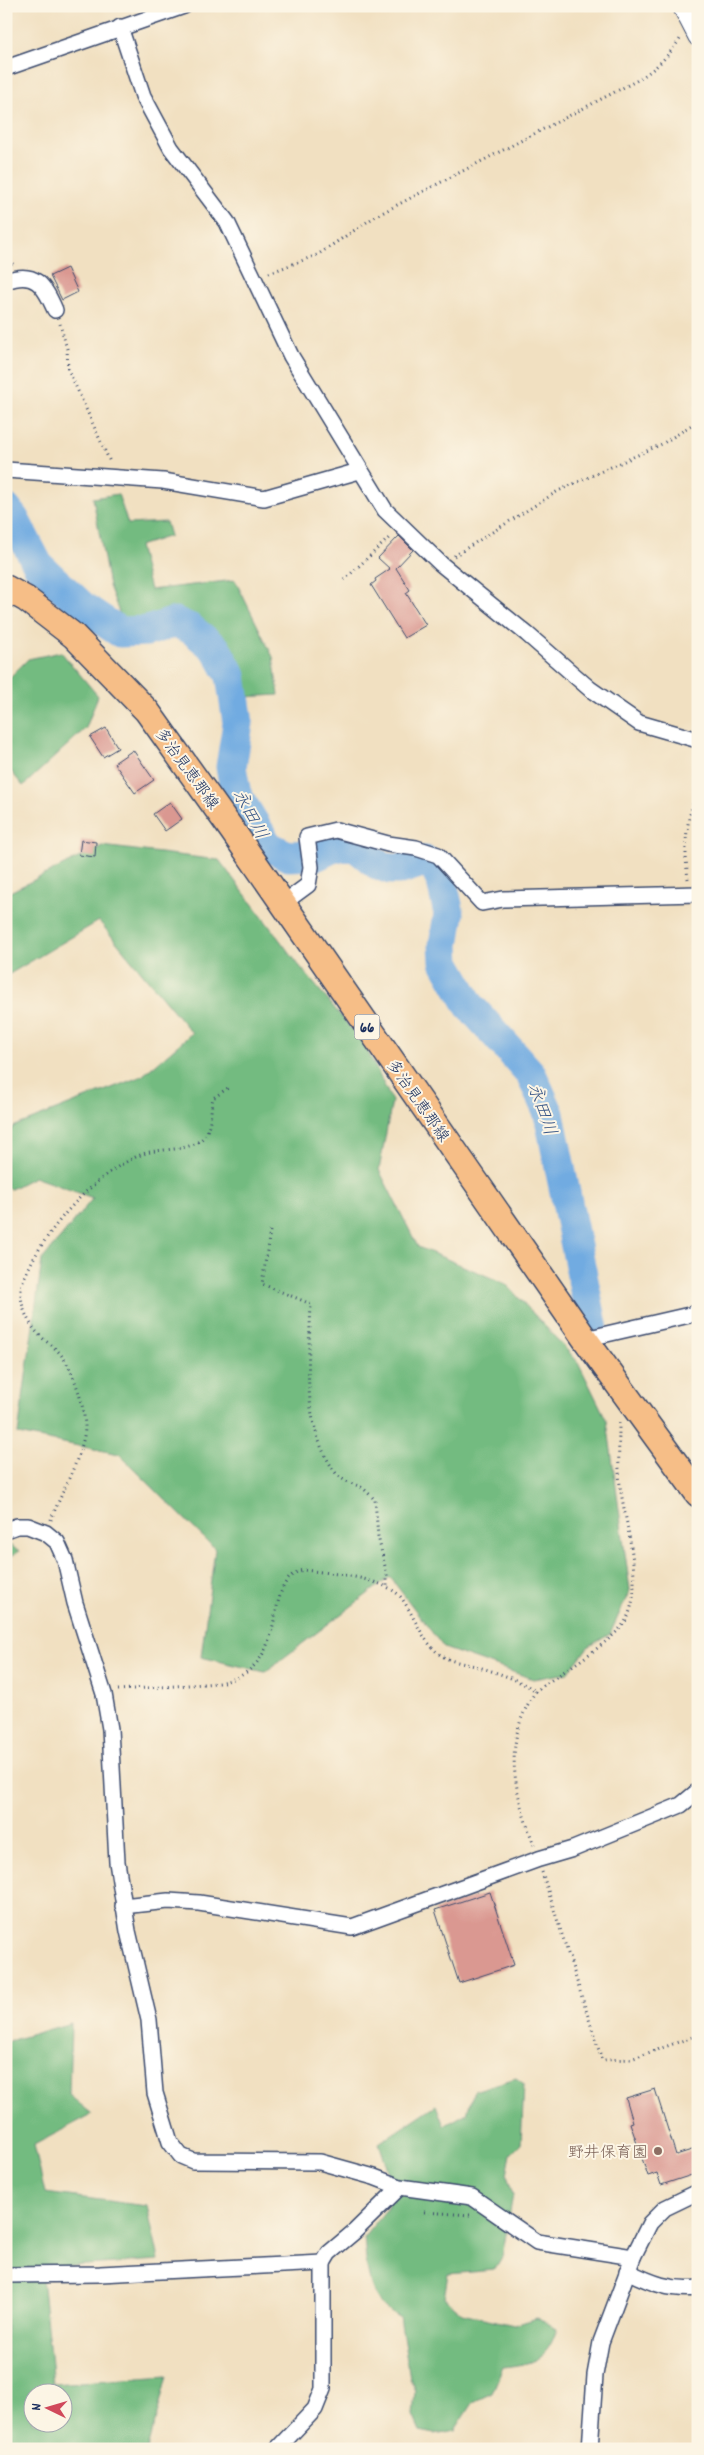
<svg xmlns="http://www.w3.org/2000/svg" width="704" height="2455" font-family="Dekko,'Klee One',sans-serif">
  <style>
    .forest { fill: #73bb80; stroke: #47756f; fill-rule: evenodd }
    .lines { fill: none; stroke-linecap: round; stroke-linejoin: round }
    .river { stroke: #71abe1; stroke-width: 31 }
    .building { fill: #da9891 }
    .minor-casing { stroke: #3b4a6d; stroke-width: 18 }
    .tertiary-casing { stroke: #3b4a6d; stroke-width: 21 }
    .primary-casing { stroke: #3b4a6d; stroke-width: 28 }
    .path { stroke: #3b4a6d; stroke-width: 3; stroke-dasharray: 1 4; stroke-linecap: butt }
    .minor { stroke: #fff; stroke-width: 15 }
    .tertiary { stroke: #fff; stroke-width: 19 }
    .primary { stroke: #f6be87; stroke-width: 25 }
    .education-dot { fill: #8d6e63; stroke: #fcf5e5; stroke-width: 2 }
    .labels { text-anchor: middle; stroke-width: 4; stroke-linejoin: round; paint-order: stroke }
    .shield { fill: #fcf5e5; stroke: #5e6a86; stroke-width: 1 }
    .shield-label { font-size: 15px; font-weight: bold; fill: #1b2f5e }
    .street-label { font-size: 16px; fill: #1b2f5e; stroke: #fcf5e5 }
    .education-label { font-size: 16px; fill: #785e54; stroke: #fcf5e5; text-anchor: end }
    .water-label { font-size: 18px; font-style: italic; fill: #355485; stroke: #fcf5e5 }
  </style>
  <rect width="100%" height="100%" fill="#fcf5e5"/>
  <filter id="ink" filterUnits="userSpaceOnUse"><feTurbulence type="fractalNoise" baseFrequency=".02" numOctaves="2"/><feDisplacementMap in="SourceGraphic" scale="10" xChannelSelector="R" yChannelSelector="G"/><feConvolveMatrix kernelMatrix="1 2 1 2 8 2 1 2 1" color-interpolation-filters="sRGB"/></filter>
  <filter id="wash" filterUnits="userSpaceOnUse"><feTurbulence type="fractalNoise" baseFrequency=".0096" numOctaves="4" result="noise"/><feDisplacementMap in="SourceGraphic" scale="20" xChannelSelector="R" yChannelSelector="G"/><feGaussianBlur stdDeviation="1.12" result="paint"/><feColorMatrix in="noise" values="0 0 0 0 0 0 0 0 0 0 0 0 0 0 0 0 0 1.4 0 .05"/><feComposite in="paint" operator="in"/></filter>
  <g filter="url(#wash)">
    <rect width="100%" height="100%" fill="#f1e0c1"/>
    <g class="forest">
      <polygon points="118,494 128,524 166,522 170,536 139,546 150,590 235,580 273,657 279,695 243,697 237,672 224,644 202,625 173,613 122,620 109,586 93,498"/>
      <polygon points="61,652 98,696 86,728 23,786 6,765 6,681 28,659"/>
      <polygon points="102,846 219,860 298,964 364,1044 392,1101 379,1170 418,1247 506,1284 578,1362 607,1421 630,1590 610,1634 588,1647 568,1673 533,1679 444,1648 390,1577 265,1672 201,1657 215,1549 119,1454 18,1434 42,1260 93,1198 34,1177 11,1189 6,1188 6,1139 13,1127 142,1076 192,1033 99,921 6,976 6,894"/>
      <polygon points="6,1543 19,1551 6,1560"/>
      <path d="M71 2023 69 2095 92 2114 34 2145 45 2193 147 2206 159 2260 41 2268 53 2384 167 2376 148 2449H6V2042ZM32 2392H62V2422H32Z"/>
      <path d="M516 2078 524 2084 521 2144 511 2154 507 2175 513 2195 502 2257 494 2270 448 2274 444 2298 462 2313 514 2325 536 2318 557 2328C548 2359 534 2364 503 2367L492 2393 473 2402 455 2430 435 2434 420 2431 413 2415 415 2391 410 2378 400 2317C367 2303 367 2269 364 2237L389 2206 388 2170 379 2143 436 2105 444 2126 467 2113 474 2091Z"/>
    </g>
    <g class="lines">
      <polyline class="river" points="6,509 14,519 38,565 84,608 120,632 147,631 175,622 191,629 216,649 231,676 238,723 231,767 236,794 268,846 288,856 318,855 334,847 355,846 377,864 390,869 401,869 425,861 435,868 442,882 449,914 444,945 445,962 470,1006 531,1074 549,1114 593,1329"/>
    </g>
    <g id="blocks">
      <g class="building">
        <polygon points="67,268 78,292 62,300 50,276"/>
        <polygon points="399,536 413,550 396,568 410,590 406,593 426,625 404,638 371,585 376,581 375,579 390,569 378,558"/>
        <polygon points="106,728 118,748 103,757 90,737"/>
        <polygon points="133,750 154,780 135,793 114,763"/>
        <polygon points="170,802 182,819 165,831 153,814"/>
        <polygon points="81,840 96,842 95,857 79,855"/>
        <polygon points="490,1892 514,1965 459,1983 435,1910"/>
        <polygon points="655,2089 676,2155 698,2148 698,2173 661,2185 657,2173 648,2176 630,2123 633,2122 626,2098"/>
      </g>
    </g>
  </g>
  <g filter="url(#ink)">
    <use href="#blocks" fill-opacity="0" stroke="#3b4a6d" stroke-width="1"/>
    <g class="lines">
      <g class="minor-casing">
        <g id="minor">
          <polyline points="120,27 143,96 171,148 227,222 291,356 385,510 441,564 527,634 590,689 639,723 698,740"/>
          <polyline points="6,68 184,6"/>
          <path d="M6 281C35 270 44 285 55 310"/>
          <polyline points="6,470 163,481 264,498 359,471"/>
          <polyline points="285,905 293,896 308,885 311,867 307,837 336,830 388,844 416,848 438,855 482,903 503,899 698,894"/>
          <polyline points="585,1339 698,1313"/>
          <polyline points="6,1530 17,1526 28,1526 46,1533 57,1542 65,1560 75,1603 104,1694 110,1729 117,1862 128,1931 149,2020 155,2093 170,2142 181,2156 193,2161 320,2162 374,2177 400,2187 472,2197 537,2242 633,2257"/>
          <polyline points="123,1906 168,1901 199,1903 352,1927 539,1859 573,1849 681,1805 698,1791"/>
          <path d="M627 2271C651 2283 671 2291 698 2288"/>
          <polyline points="6,2275 100,2274 323,2263 329,2253 354,2232 400,2187"/>
          <polyline points="277,2449 315,2409 323,2389 323,2263"/>
          <polyline points="590,2449 595,2375 601,2342 633,2257 650,2223 665,2208 698,2192"/>
        </g>
      </g>
      <g class="tertiary-casing">
        <polyline id="tertiary" points="682,6 698,37"/>
      </g>
      <g class="primary-casing">
        <polyline id="primary" points="6,588 26,599 74,636 147,711 232,830 585,1339 698,1494"/>
      </g>
      <g class="path">
        <polyline points="6,256 13,264"/>
        <path d="M269 273 317 255 376 216 636 81C654 70 668 57 680 39"/>
        <polyline points="60,324 67,349 68,369 110,462"/>
        <polyline points="454,556 558,491 662,444 698,421"/>
        <polyline points="344,580 390,537"/>
        <path d="M688 879C684 847 685 821 698 791"/>
        <path d="M270 1231 262 1284 311 1304C309 1360 300 1422 335 1472 342 1481 351 1483 361 1487 366 1490 371 1496 375 1500L378 1536 387 1575V1586"/>
        <path d="M51 1520C60 1495 84 1453 85 1428 85 1408 74 1371 62 1356 55 1346 42 1340 35 1330 25 1318 17 1296 23 1281 42 1233 93 1173 143 1154 162 1147 187 1153 203 1138 212 1128 210 1110 213 1098L228 1088"/>
        <path d="M118 1690 218 1683C296 1670 258 1581 303 1570 329 1573 388 1577 403 1600 415 1618 422 1640 439 1654 450 1662 463 1663 475 1666 496 1672 517 1679 536 1691"/>
        <path d="M534 1845C514 1791 501 1742 536 1691 557 1675 616 1640 626 1620 645 1585 625 1523 620 1485 618 1465 619 1443 619 1423"/>
        <polyline points="542,1872 602,2060 631,2059 698,2035"/>
        <polyline points="424,2212 470,2215"/>
      </g>
      <use href="#minor" class="minor"/>
      <use href="#tertiary" class="tertiary"/>
      <use href="#primary" class="primary"/>
    </g>
  </g>
  <circle class="education-dot" cx="658" cy="2151" r="5"/>
  <g class="labels">
    <rect class="shield" x="354.5" y="1014.5" width="25" height="25" rx="4"/>
    <g class="shield-label">
      <text x="367" y="1032">66</text>
    </g>
    <g class="street-label">
      <text transform="translate(188 768) rotate(54)" y="6">多治見恵那線</text>
      <text transform="translate(419 1100) rotate(55)" y="6">多治見恵那線</text>
    </g>
    <g class="education-label">
      <text x="648" y="2157">野井保育園</text>
    </g>
    <g class="water-label">
      <text transform="translate(251 814) rotate(62)" y="6">永田川</text>
      <text transform="translate(543 1109) rotate(71)" y="6">永田川</text>
    </g>
  </g>
  <rect width="704" height="2455" fill="none" stroke="#fcf5e5" stroke-width="25"/>
  <g transform="translate(48 2408) rotate(275)"><circle r="24" fill="#fcf5e5" stroke="#a2a6af"/>
  <path d="M0-4L9 19L0 12L-9 19Z" fill="#d1495b"/>
  <text y="-8" font-size="14" font-weight="bold" text-anchor="middle" fill="#1b2f5e">N</text>
  </g>
</svg>
